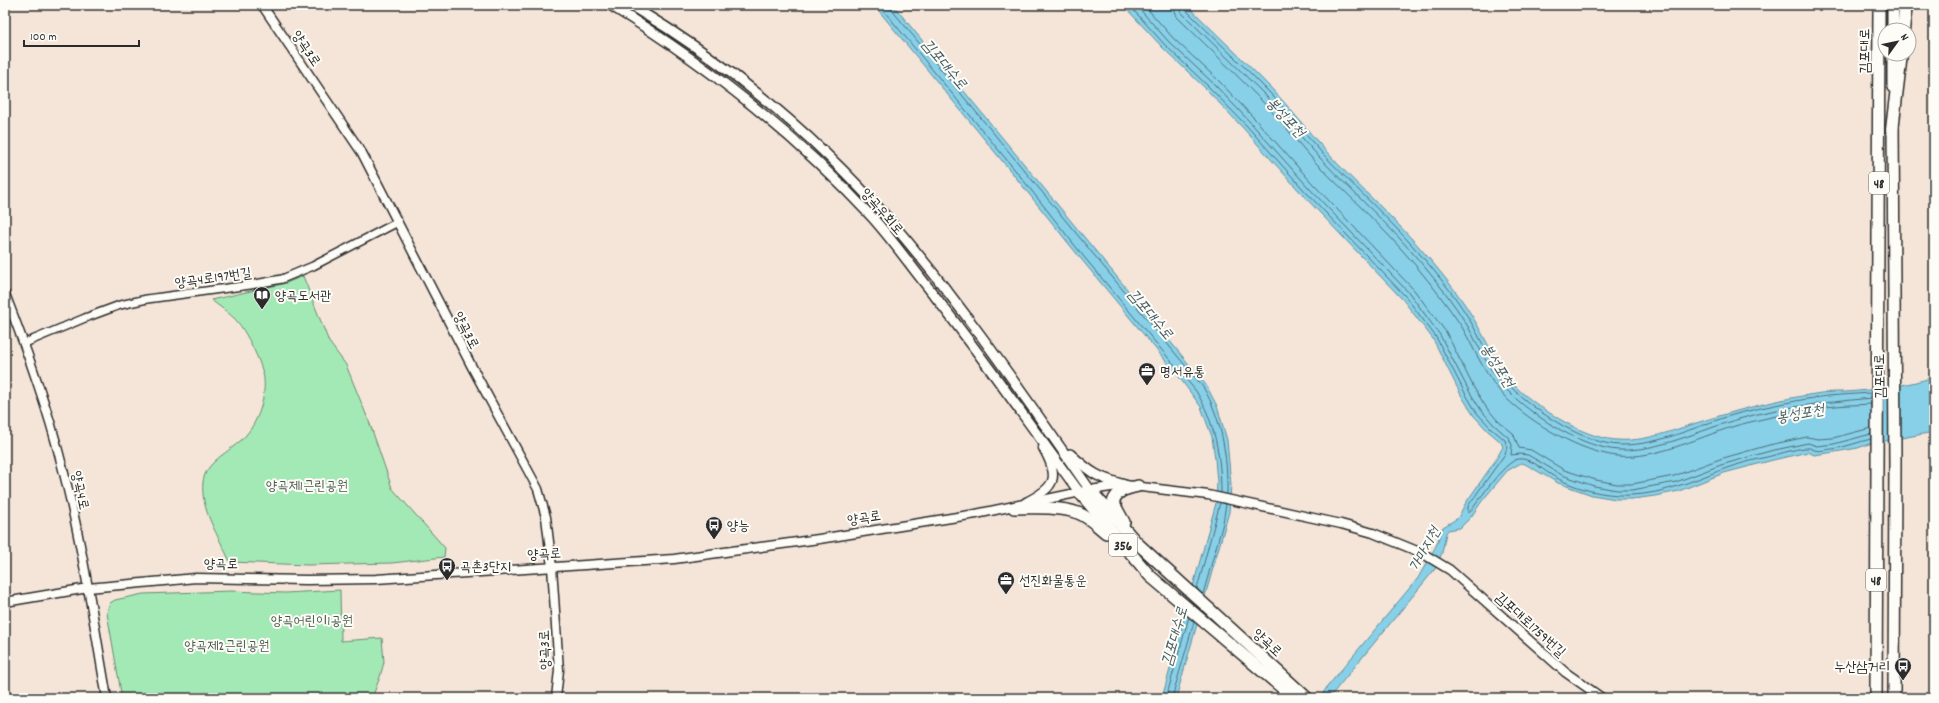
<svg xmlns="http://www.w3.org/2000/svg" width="1939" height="703" font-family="Dekko,'Poor Story',sans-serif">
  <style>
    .green { fill: #a3e9b5; stroke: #678a70 }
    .water { fill: #87d0e8; stroke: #628e9c }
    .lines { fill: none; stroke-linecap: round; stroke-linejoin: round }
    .shore { stroke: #506d77; stroke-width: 1 }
    .minor-casing { stroke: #2b2b2b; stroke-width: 10 }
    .tertiary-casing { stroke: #2b2b2b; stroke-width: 11 }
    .secondary-casing { stroke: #2b2b2b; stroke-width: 12 }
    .primary-casing { stroke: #2b2b2b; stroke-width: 14 }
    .trunk-casing { stroke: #2b2b2b; stroke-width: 14 }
    .motorway-casing { stroke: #2b2b2b; stroke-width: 15 }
    .minor { stroke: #fdfcf7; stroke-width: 7 }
    .tertiary { stroke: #fdfcf7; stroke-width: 8 }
    .secondary { stroke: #fdfcf7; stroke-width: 9 }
    .primary { stroke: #fdfcf7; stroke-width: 11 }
    .trunk { stroke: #fdfcf7; stroke-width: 11 }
    .motorway { stroke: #fdfcf7; stroke-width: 12 }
    .labels { text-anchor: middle; stroke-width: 4; stroke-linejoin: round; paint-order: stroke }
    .shield { fill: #fdfcf7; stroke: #6a6a68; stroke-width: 1 }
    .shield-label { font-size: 13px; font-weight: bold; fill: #2b2b2b }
    .street-label { font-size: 14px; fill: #2b2b2b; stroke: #fdfcf7 }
    .poi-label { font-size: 14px; fill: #2b2b2b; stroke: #fdfcf7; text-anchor: start }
    .park-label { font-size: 14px; fill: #495a4e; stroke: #fdfcf7 }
    .water-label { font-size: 15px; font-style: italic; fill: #475d64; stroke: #fdfcf7 }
  </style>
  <rect width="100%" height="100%" fill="#f4e5d8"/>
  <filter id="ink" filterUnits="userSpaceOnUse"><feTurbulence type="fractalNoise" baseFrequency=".025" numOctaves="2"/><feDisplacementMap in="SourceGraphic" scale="8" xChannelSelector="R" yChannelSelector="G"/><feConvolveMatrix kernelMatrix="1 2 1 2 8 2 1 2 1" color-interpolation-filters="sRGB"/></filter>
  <g filter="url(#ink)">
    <g class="green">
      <path d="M303 276 329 342 346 365 370 424 392 488 445 548 444 557 392 563 308 565 230 562C219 536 200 510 203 482 205 463 227 453 239 442 256 428 266 401 264 379 263 365 245 329 235 319 228 312 219 306 211 300L286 283Z"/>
      <polygon points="340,590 341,641 382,638 384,662 380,677 372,698 122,698 107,613 110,603 115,600 143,594 231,591 285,593"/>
    </g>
    <g class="water">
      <polygon points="874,5 893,5 1206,385 1217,406 1227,440 1231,485 1229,512 1176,698 1162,698 1216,503 1217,482 1215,459 1212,437 1201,407 1179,377 1081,259 1017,179"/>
      <path d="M1123 5H1187C1215 33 1244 60 1272 89 1290 108 1307 130 1325 150 1357 186 1395 218 1427 256 1444 276 1462 298 1475 321 1489 344 1498 370 1518 389 1539 408 1576 432 1604 438 1629 444 1654 437 1678 429 1726 413 1772 400 1821 393 1829 392 1837 392 1845 392 1875 390 1905 386 1934 377V432L1869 444 1858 448 1835 452 1814 455 1808 452 1773 460 1724 473 1679 491 1655 496 1633 499H1616L1592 495 1558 483 1525 464 1521 463 1507 471 1482 501 1471 517 1460 528 1448 530 1446 533 1442 553 1435 569 1329 698H1320L1327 687 1418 578 1436 546 1443 527 1458 518 1465 504 1495 461 1503 447 1501 442 1488 431 1474 416 1461 395 1433 339 1403 300 1302 194 1243 128 1207 90 1163 48Z"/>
    </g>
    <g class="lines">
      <g class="shore">
        <path d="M879 5 1020 176 1084 257 1196 391C1215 422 1221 457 1221 493"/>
        <path d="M890 5 891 9 1203 387C1222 419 1228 458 1227 494"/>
        <path d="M1129 5 1165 45 1209 87 1246 125 1305 191 1406 297 1436 337 1465 393 1477 413 1491 428 1505 440 1507 447 1505 454 1468 506V513L1470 512C1480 499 1503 463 1518 459 1529 457 1542 469 1550 474 1574 489 1604 496 1631 495 1663 494 1692 481 1721 470 1737 464 1754 460 1771 456 1779 454 1801 447 1809 448 1813 448 1811 450 1815 450 1820 452 1827 449 1833 449 1846 447 1858 442 1871 439"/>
        <polyline points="1136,5 1169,42 1213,83 1250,122 1309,188 1410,294 1440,335 1469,391 1481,410 1494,425 1509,438 1512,445 1511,455 1520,454 1528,455 1562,475 1594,486 1617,490 1632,490 1676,482 1721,465 1770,451 1808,443 1817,446 1834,444 1871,434"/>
        <polyline points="1144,5 1173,38 1217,79 1254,118 1313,184 1414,290 1446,332 1474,388 1486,407 1498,421 1513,433 1519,448 1531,450 1564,470 1596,480 1617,484 1632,484 1674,476 1720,459 1769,445 1807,437 1818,439 1833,438 1871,428"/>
        <path d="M1173 5 1177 17C1205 44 1233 71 1260 99 1280 119 1297 142 1316 163 1350 197 1385 229 1416 266 1432 285 1448 306 1462 327 1476 352 1486 378 1507 399 1533 424 1581 452 1617 456 1658 460 1704 434 1742 424 1770 417 1798 411 1826 407 1841 405 1856 405 1871 404"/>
        <path d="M1179 5 1182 13C1209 40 1237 67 1264 94 1284 114 1301 138 1320 158 1354 194 1391 226 1422 264 1438 283 1454 303 1467 325 1481 349 1491 377 1513 396 1539 420 1583 447 1618 450 1658 452 1702 429 1739 419 1783 406 1825 403 1871 398"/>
        <path d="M1184 5 1186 10C1213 37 1241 63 1268 91 1288 111 1304 134 1323 154 1357 190 1393 222 1425 260 1442 280 1459 301 1472 324 1485 347 1495 372 1515 391 1539 414 1586 444 1620 445 1661 446 1701 423 1740 413 1768 406 1797 400 1827 396 1841 395 1856 394 1871 393"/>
        <polyline points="1197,589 1220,503"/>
        <polyline points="1203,594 1223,523 1226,504"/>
        <polyline points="1166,698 1189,617"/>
        <polyline points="1172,698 1194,622"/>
      </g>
      <g class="minor-casing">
        <polyline id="minor" points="25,343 85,318 120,305 147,299 250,285 282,279 313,266 398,222"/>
      </g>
      <g class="tertiary-casing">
        <g id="tertiary">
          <polyline points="262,5 362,153 472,367 538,489 546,517 552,567 559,670 556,698"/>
          <path d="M5 294C26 348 46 402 60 458 81 536 93 618 107 698"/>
          <path d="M1026 502C1056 487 1060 478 1043 448"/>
          <polyline points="5,602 88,588 196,578 307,580 376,579 674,559 819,539 976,514 1090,490 1125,485 1208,495 1341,524 1373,533 1422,553 1450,570 1565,672 1602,698"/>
        </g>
      </g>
      <g class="secondary-casing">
        <g id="secondary">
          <path d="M610 5C706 64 794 133 871 216 891 238 908 262 927 286 980 353 1029 424 1080 493"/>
          <path d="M630 5C728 63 817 137 892 223 964 307 1027 400 1090 490"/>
          <path d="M1070 454C1091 473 1098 478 1125 485"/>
        </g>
      </g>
      <g class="primary-casing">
        <g id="primary">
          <polyline points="1893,30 1893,5"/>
          <polyline points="1893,87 1893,54"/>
          <polyline points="1893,121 1895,463 1894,698"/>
          <polyline points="1876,698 1879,5"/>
        </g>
      </g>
      <g class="trunk-casing">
        <g id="trunk">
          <polyline points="1090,490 1137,543 1307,698"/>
          <polyline points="1080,493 1150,576 1294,698"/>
          <path d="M1014 508C1034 508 1059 506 1078 513 1089 517 1097 526 1106 533"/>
          <path d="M1124 522 1113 502C1117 490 1127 489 1138 486"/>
        </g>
      </g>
      <g class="motorway-casing">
        <g id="motorway">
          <polyline points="1903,30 1906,5"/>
          <polyline points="1892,130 1901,54"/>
        </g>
      </g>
      <use href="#minor" class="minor"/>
      <use href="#tertiary" class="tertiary"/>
      <use href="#secondary" class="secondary"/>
      <use href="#primary" class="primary"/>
      <use href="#trunk" class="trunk"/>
      <use href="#motorway" class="motorway"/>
    </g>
  </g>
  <defs>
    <g id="library-pin" transform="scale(0.9)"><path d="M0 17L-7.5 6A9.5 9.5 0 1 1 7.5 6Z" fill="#2b2b2b" stroke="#fdfcf7"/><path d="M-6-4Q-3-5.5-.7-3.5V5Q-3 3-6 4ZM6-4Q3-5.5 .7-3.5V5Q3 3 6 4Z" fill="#fff"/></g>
    <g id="office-pin" transform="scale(0.9)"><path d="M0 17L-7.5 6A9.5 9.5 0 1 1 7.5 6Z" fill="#2b2b2b" stroke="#fdfcf7"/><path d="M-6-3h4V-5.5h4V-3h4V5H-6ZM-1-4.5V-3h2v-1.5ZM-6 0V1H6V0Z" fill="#fff"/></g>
    <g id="bus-pin" transform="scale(0.9)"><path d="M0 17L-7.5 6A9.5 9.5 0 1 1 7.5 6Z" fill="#2b2b2b" stroke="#fdfcf7"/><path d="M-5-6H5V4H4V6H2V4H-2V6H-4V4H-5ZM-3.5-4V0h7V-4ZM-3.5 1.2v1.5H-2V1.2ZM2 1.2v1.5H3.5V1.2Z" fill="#fff"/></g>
  </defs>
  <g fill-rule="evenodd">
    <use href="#library-pin" x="262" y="295"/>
    <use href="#office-pin" x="1147" y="371"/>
    <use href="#bus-pin" x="714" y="525"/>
    <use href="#bus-pin" x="447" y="566"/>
    <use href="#office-pin" x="1006" y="580"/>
    <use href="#bus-pin" x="1903" y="666"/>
  </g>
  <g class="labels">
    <g class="shield">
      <rect x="1869" y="172" width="20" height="22" rx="3"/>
      <rect x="1109" y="534" width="28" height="22" rx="3"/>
      <rect x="1866" y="569" width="20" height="22" rx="3"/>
    </g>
    <g class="shield-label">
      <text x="1879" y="188">48</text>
      <text x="1123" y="550">356</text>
      <text x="1876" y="585">48</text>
    </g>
    <g class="street-label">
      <text transform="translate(307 48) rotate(56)" y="5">양곡3로</text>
      <text transform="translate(1864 51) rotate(-90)" y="5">김포대로</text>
      <text transform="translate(883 211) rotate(49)" y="5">양곡우회로</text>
      <text transform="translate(213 277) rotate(-8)" y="5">양곡4로197번길</text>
      <text transform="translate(467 330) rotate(63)" y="5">양곡3로</text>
      <text transform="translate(1879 376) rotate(-91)" y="5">김포대로</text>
      <text transform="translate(81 490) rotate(78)" y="5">양곡4로</text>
      <text transform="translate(864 517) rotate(-9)" y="5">양곡로</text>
      <text transform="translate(544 553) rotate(-3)" y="5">양곡로</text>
      <text x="221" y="568">양곡로</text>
      <text transform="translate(1531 624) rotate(42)" y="5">김포대로1759번길</text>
      <text transform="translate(1268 642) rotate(43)" y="5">양곡로</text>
      <text transform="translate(544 650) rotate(-92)" y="5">양곡3로</text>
    </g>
    <g class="poi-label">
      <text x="275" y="300">양곡도서관</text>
      <text x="1160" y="376">명서유통</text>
      <text x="727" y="530">양능</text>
      <text x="460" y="571">곡촌3단지</text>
      <text x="1019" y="585">선진화물통운</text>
      <text x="1890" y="671" text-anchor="end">누산삼거리</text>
    </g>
    <g class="park-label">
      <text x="307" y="490">양곡제1근린공원</text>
      <text x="312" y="625">양곡어린이1공원</text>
      <text x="227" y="650">양곡제2근린공원</text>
    </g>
    <g class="water-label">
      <text transform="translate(945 64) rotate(50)" y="5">김포대수로</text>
      <text transform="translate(1286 117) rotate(47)" y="5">봉성포천</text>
      <text transform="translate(1151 314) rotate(50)" y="5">김포대수로</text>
      <text transform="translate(1498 365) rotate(58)" y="5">봉성포천</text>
      <text transform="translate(1800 413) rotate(-10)" y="5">봉성포천</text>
      <text transform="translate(1424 549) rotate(-61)" y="5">가마지천</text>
      <text transform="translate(1174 636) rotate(-74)" y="5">김포대수로</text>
    </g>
  </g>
  <rect width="1939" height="703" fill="none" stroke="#fdfcf7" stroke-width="20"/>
  <rect x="10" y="10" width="1919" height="683" fill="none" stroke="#2b2b2b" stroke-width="1.5" filter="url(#ink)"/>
  <g transform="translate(1897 42) rotate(57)"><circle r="19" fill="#fdfcf7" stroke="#a9a8a5"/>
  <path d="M0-3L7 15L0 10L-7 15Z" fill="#2b2b2b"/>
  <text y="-6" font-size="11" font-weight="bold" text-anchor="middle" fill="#2b2b2b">N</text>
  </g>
  <path d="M24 40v6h115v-6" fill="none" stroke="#2b2b2b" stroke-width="2"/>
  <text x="30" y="40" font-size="12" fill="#2b2b2b" stroke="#fdfcf7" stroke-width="3" paint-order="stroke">100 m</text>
</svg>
